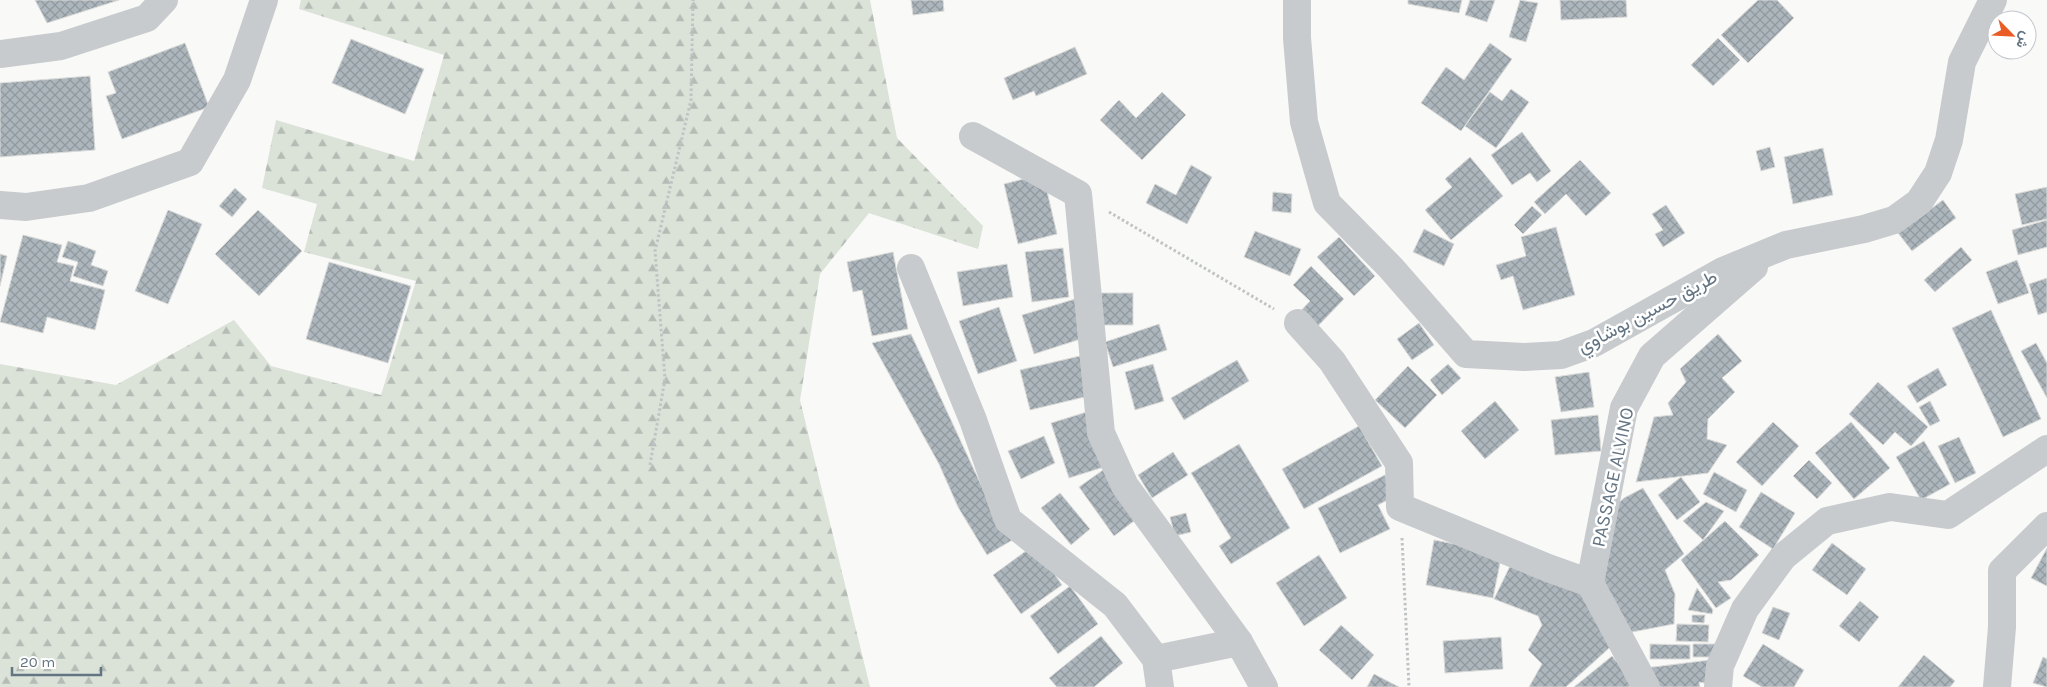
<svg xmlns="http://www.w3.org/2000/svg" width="2047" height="687" font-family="Karla,Vazirmatn,sans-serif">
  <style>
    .forest { fill: url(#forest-firs) }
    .building { fill: url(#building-cross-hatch); stroke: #dbdbd9 }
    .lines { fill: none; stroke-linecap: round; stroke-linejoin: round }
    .path { stroke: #c0c3c5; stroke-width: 3; stroke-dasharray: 2.5 2.5; stroke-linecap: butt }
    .minor { stroke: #c7cbce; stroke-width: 28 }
    .labels { text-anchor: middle; stroke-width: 5; stroke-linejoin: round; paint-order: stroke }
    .street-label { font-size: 19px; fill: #637483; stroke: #fff }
  </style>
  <defs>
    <pattern id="forest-firs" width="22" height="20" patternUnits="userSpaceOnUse" patternTransform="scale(1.25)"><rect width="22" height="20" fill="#dbe2d8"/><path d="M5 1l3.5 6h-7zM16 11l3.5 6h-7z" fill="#b5bcb5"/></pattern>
    <pattern id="building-cross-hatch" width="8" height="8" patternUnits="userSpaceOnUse" patternTransform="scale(1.25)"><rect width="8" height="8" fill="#adb6bc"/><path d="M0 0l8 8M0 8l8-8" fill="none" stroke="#90999e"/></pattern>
  </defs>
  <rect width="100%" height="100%" fill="#f9f9f7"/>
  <polygon class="forest" points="301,0 870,0 897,138 983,226 978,249 869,213 820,274 800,400 870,687 0,687 0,364 116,385 234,320 271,366 381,395 416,281 304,252 317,204 262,188 276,120 414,161 444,55 299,9"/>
  <g class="building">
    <polygon points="35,0 119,0 47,23"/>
    <polygon points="911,0 943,0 944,11 913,15"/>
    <polygon points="1408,0 1462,0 1459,13 1408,4"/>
    <polygon points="1470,0 1495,0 1487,22 1465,15"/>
    <polygon points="1520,0 1538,3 1526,42 1509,37"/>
    <polygon points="1560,0 1626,0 1627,17 1561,20"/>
    <polygon points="1758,0 1777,0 1794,18 1748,63 1721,35"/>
    <polygon points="1718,38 1740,60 1713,86 1691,65"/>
    <polygon points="351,39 424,69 405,114 332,83"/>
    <polygon points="185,43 209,107 122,139 106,96 116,93 108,72"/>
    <polygon points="1490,43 1512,59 1461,131 1421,103 1446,67 1464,80"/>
    <polygon points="1075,47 1087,74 1036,96 1034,91 1013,100 1004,78"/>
    <polygon points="90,76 95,150 0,157 0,83"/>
    <polygon points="1511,89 1529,102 1496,148 1465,126 1490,92 1502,101"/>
    <polygon points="1162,92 1186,115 1142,160 1100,120 1119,100 1136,118"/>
    <polygon points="1522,132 1551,171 1537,182 1530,173 1512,185 1491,155"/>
    <polygon points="1770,147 1775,167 1761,171 1756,151"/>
    <polygon points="1823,148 1833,195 1793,204 1784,157"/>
    <polygon points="1470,157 1503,196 1451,240 1425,210 1452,187 1445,179"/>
    <polygon points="1580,160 1611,193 1586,216 1566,194 1545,214 1534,202"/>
    <polygon points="1191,165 1212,177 1187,224 1146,203 1155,184 1176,195"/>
    <polygon points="1043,174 1057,234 1018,244 1004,184"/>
    <polygon points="2047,187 2047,219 2022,225 2015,194"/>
    <polygon points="235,188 247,199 232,217 219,206"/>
    <polygon points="1273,192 1292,194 1291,213 1272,211"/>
    <polygon points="1943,200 1956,218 1912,251 1898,233"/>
    <polygon points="1666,205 1685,233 1663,247 1655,234 1663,230 1652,214"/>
    <polygon points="1532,206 1542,215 1523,234 1514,225"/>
    <polygon points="168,210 202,224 168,304 135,291"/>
    <polygon points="258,210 302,251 259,296 215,254"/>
    <polygon points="2047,220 2047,247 2018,255 2012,230"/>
    <polygon points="1556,227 1575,295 1523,310 1513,276 1501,280 1496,265 1526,256 1521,237"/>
    <polygon points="1424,229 1454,244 1444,266 1413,252"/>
    <polygon points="1255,231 1301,249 1290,276 1244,257"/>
    <polygon points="23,235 62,245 57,262 74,266 70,281 105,290 95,330 47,317 43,333 0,322"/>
    <polygon points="1339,237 1375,276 1354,296 1317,257"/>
    <polygon points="68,241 96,251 91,265 108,271 103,286 73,276 78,262 62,257"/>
    <polygon points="1961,247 1972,260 1935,292 1924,280"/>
    <polygon points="1063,248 1069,297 1032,302 1025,252"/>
    <polygon points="893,252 908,329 872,336 862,290 853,292 847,262"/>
    <polygon points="0,254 7,256 0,286"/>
    <polygon points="2017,260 2029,293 1998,304 1986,272"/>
    <polygon points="329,262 411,286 388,363 306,339"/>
    <polygon points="1007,264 1013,297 963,306 957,272"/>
    <polygon points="1311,266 1344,299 1314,330 1298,314 1310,301 1293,285"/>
    <polygon points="2047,278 2047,312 2038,315 2029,284"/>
    <rect x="1101" y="293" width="32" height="32"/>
    <polygon points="1075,299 1087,337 1034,354 1022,315"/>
    <polygon points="999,307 1017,361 978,374 959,321"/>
    <polygon points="1991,310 2041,419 2003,437 1952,328"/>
    <polygon points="1419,323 1434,345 1412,360 1397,339"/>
    <polygon points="1159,324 1167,350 1113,367 1105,342"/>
    <polygon points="911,334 989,502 1014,539 987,555 958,507 939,464 872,343"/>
    <polygon points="1718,334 1742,361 1722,378 1735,392 1708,419 1707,439 1727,445 1708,473 1636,482 1654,417 1673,415 1668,403 1686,382 1680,369"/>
    <polygon points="2036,343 2047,363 2047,398 2021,351"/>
    <polygon points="1084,355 1093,395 1030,410 1020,370"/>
    <polygon points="1237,360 1249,381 1184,420 1171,398"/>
    <polygon points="1153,364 1164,401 1135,410 1125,372"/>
    <polygon points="1448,364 1461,378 1442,395 1430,380"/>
    <polygon points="1408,366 1437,395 1405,428 1375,400"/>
    <polygon points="1938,368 1947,385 1917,403 1907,386"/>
    <polygon points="1589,372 1594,407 1561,412 1555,377"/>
    <polygon points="1878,382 1928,427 1911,446 1895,432 1883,445 1849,414"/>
    <polygon points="1495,401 1519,430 1485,459 1461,431"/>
    <polygon points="1930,401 1940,421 1930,426 1919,407"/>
    <polygon points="1090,411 1107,466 1069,478 1051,423"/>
    <polygon points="1598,415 1601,451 1555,455 1551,420"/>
    <polygon points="1773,422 1799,446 1762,486 1736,462"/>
    <polygon points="1851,422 1890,468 1854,499 1815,453"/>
    <polygon points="1359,426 1382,466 1304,509 1282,469"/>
    <polygon points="1044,436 1055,463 1021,479 1008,451"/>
    <polygon points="1959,437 1976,473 1955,483 1938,446"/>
    <polygon points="1924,441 1950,484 1921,500 1896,457"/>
    <polygon points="1239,444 1290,528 1231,564 1219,546 1231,538 1191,473"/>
    <polygon points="1173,452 1188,475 1152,498 1138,475"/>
    <polygon points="1809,460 1832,483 1817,499 1793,476"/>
    <polygon points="1103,470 1138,518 1114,536 1079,487"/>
    <polygon points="1714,472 1747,490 1736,512 1703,494"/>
    <polygon points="1385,475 1395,496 1378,505 1390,529 1340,553 1318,508"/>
    <polygon points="1681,477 1700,502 1677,520 1658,495"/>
    <polygon points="1643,488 1684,554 1665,570 1675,594 1674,624 1627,633 1596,579 1604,516 1624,498"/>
    <polygon points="1761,492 1795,513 1773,549 1739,527"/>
    <polygon points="1060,493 1090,529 1071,545 1041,508"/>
    <polygon points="1706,502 1724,511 1703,540 1683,521"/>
    <polygon points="1186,513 1191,532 1175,536 1170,517"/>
    <polygon points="1725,521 1759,555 1731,580 1718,582 1731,598 1716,608 1681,560"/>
    <polygon points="1434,540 1502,553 1493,598 1426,585"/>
    <polygon points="1832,543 1866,569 1847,595 1812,570"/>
    <polygon points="1034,545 1062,585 1021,614 993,575"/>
    <polygon points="2047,548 2047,586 2031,578"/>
    <polygon points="1319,555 1347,598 1304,626 1276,583"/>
    <polygon points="1513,560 1587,595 1617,641 1566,687 1529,687 1542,664 1528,650 1542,625 1538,616 1494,599"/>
    <polygon points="1070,586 1098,624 1058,654 1030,616"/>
    <polygon points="1697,588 1713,610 1712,614 1688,610"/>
    <polygon points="1860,601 1879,617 1859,642 1839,626"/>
    <polygon points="1773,607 1790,613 1779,640 1762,633"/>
    <polygon points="1692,615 1705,615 1704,623 1692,622"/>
    <polygon points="1677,624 1709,625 1708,642 1676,641"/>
    <polygon points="1341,625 1374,655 1352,680 1319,650"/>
    <polygon points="1101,636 1123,663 1094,687 1057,687 1049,678"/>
    <polygon points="1501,637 1503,669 1445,673 1443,641"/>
    <polygon points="1650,644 1690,645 1690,659 1650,659"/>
    <polygon points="1693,644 1724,644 1723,657 1693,657"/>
    <polygon points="1763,644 1804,670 1794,687 1762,687 1743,676"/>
    <polygon points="1924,655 1955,681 1950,687 1898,687"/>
    <polygon points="1612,656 1634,683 1629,687 1574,687"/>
    <polygon points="2043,657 2047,659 2047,687 2033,683"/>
    <polygon points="1718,659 1715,685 1699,682 1700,687 1655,687 1645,668"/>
    <polygon points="1374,674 1399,687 1367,687"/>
  </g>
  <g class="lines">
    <g class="path">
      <polyline points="1109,212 1274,309"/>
      <polyline points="650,465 665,379 655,251 691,100 693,0"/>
      <polyline points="1402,538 1409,687"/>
    </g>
    <g class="minor">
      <polyline points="1297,0 1297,38 1304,122 1327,203 1391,268 1466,354 1524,357 1561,355 1594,343 1723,271 1786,245 1864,229 1894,220 1919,202 1938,173 1949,140 1962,62 1993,0"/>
      <polyline points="0,54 61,46 147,18 164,0"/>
      <polyline points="973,136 1078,194 1101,433 1125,486 1239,642 1264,687"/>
      <polyline points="0,205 26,207 89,198 190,162 237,80 264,0"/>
      <polyline points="911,268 973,420 1008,520 1115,605 1156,659 1160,687"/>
      <polyline points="1298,323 1332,361 1399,463 1400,507 1548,568 1590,583 1646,687"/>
      <polyline points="1590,583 1624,408 1652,356 1754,267"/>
      <polyline points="1156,659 1239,642"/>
      <polyline points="1718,687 1720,666 1745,609 1783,557 1827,521 1890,507 1948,515 2047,449"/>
      <polyline points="1997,687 2002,627 2002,571 2047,526"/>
    </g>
  </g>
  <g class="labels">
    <g class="street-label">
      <text transform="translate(1647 311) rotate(-28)" y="7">طريق حسين بوشاوي</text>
      <text transform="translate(1612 477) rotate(-78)" y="7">PASSAGE ALVINO</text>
    </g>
  </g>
  <g transform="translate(2012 35) rotate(114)"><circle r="24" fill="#ffffff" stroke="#c1c7cd"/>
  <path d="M0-4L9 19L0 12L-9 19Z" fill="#ea5c26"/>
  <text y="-8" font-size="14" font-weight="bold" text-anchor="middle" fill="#637483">ش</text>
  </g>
  <path d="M12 667v8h89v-8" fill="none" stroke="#637483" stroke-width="2.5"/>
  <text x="20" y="667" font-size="15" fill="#637483" stroke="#ffffff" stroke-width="4" paint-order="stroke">20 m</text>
</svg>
